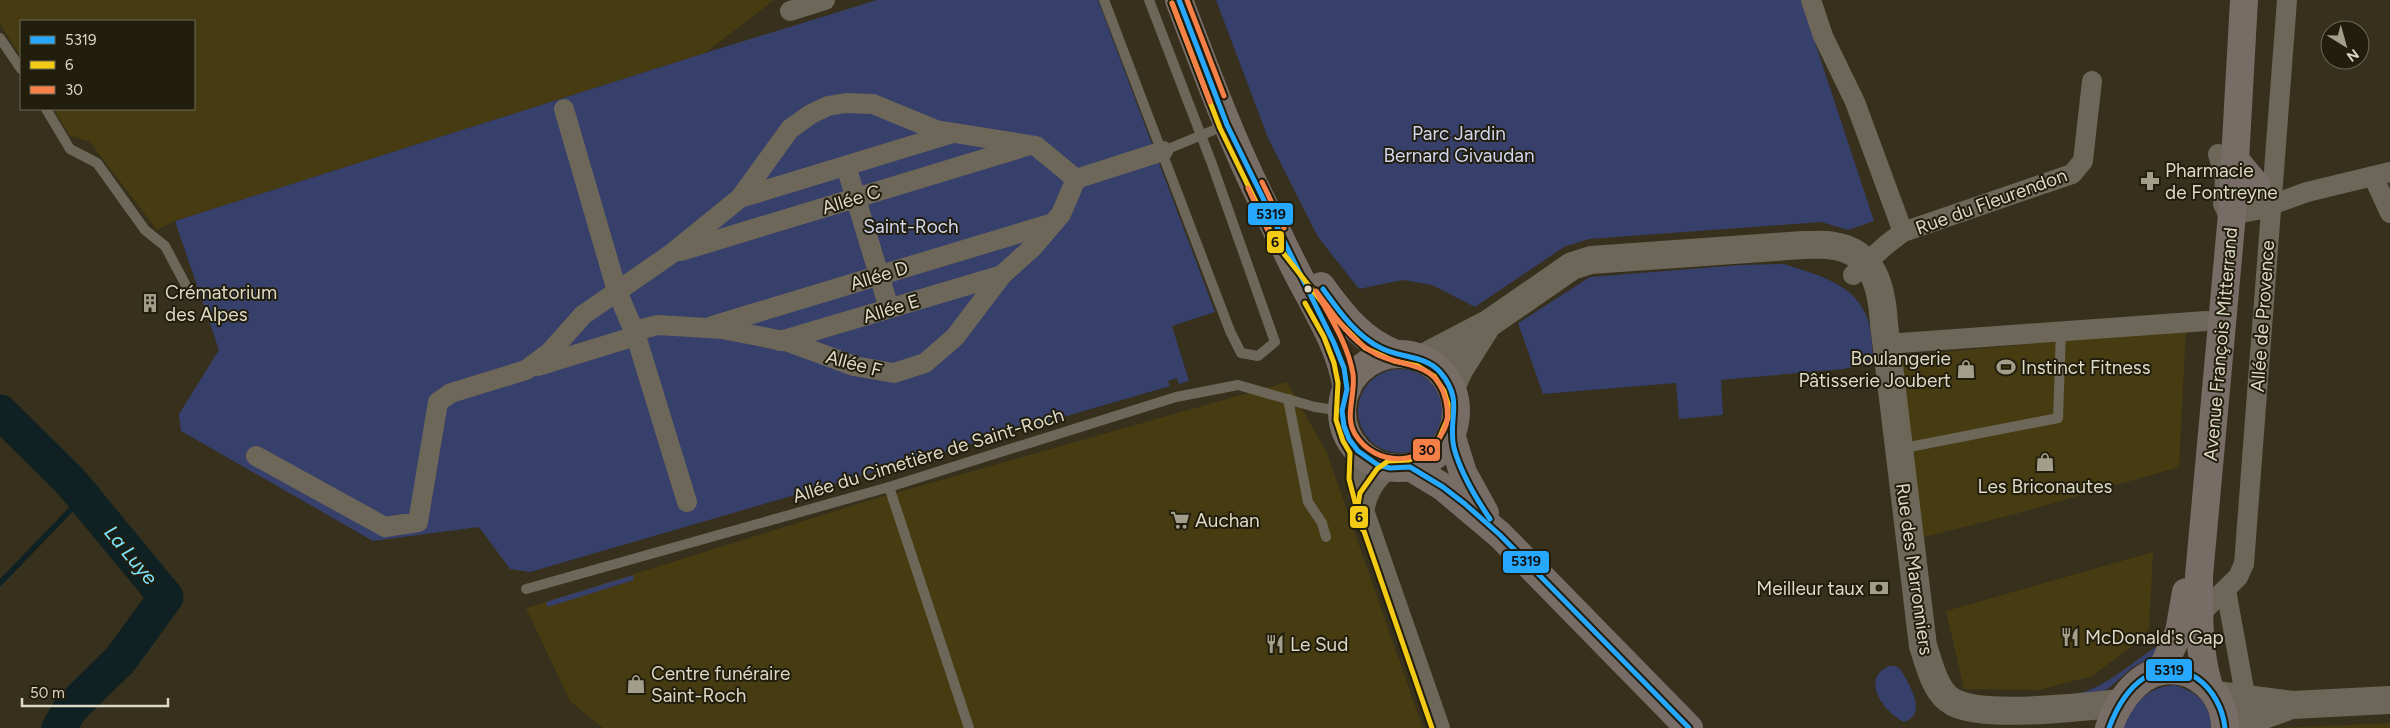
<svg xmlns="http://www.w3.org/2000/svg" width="2390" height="728" font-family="Figtree,sans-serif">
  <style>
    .built { fill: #463b11 }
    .green { fill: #373f6b }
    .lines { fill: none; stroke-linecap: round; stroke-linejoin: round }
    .stream { stroke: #0f2123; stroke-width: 5.5 }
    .river { stroke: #0f2123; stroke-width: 35 }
    .lane { stroke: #6c6758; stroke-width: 10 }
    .street { stroke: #6c6758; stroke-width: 20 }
    .secondary { stroke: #6c6758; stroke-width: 28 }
    .primary { stroke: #776c66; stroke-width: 28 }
    .bus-1-casing { stroke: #221e0e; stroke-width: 9 }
    .bus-2-casing { stroke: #221e0e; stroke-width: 9 }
    .bus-3-casing { stroke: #221e0e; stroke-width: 9 }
    .bus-1 { stroke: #26a8ff; stroke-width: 5 }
    .bus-2 { stroke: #f3ca14; stroke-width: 5 }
    .bus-3 { stroke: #f78048; stroke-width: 5 }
    .bus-dot { fill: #ded9c5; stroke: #221e0e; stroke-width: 2 }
    .labels { text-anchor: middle; stroke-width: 4; stroke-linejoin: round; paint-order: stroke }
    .park-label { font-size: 19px; fill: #d1d7f0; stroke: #221e0e }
    .poi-label { font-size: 19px; fill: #ded9c5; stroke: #221e0e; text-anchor: start }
    .street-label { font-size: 19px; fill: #ded9c5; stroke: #221e0e }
    .water-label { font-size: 20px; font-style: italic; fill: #7de6fd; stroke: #221e0e }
    .line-badge { stroke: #221e0e; stroke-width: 2 }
    .pale-badge-label { font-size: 14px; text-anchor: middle; font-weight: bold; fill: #111 }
  </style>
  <rect width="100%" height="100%" fill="#36301c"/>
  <g class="built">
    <polygon points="0,0 774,0 705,53 175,221 157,230 89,141 70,136 53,109 194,109 194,21 21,21 21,57 0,24"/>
    <polygon points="2186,329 2179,467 2015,514 1921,538 1902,356"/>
    <polygon points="1287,382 1327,453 1423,728 603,728 570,701 526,608 867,501"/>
    <polygon points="2153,552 2149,629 2142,639 2092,676 2040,690 1964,689 1946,611"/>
    <polygon points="2390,723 2390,728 2276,728"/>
  </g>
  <g class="green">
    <polygon points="877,0 1098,0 1215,312 1172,326 1189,381 1179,384 1177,378 1168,381 1170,386 530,572 510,569 479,527 373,541 181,431 179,414 219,350 175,221 705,53"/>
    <polygon points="1216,0 1801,0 1874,221 1848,230 1821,222 1589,239 1564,247 1475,307 1432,285 1403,280 1359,289 1318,237 1268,138"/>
    <path d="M1784 264C1817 275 1856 283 1868 320 1872 333 1872 349 1874 363L1843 369 1721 380 1723 415 1679 419 1676 383 1543 394 1518 323 1590 277 1740 265Z"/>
    <circle cx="1400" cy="411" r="42"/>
    <polygon points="633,575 634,580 548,607 546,602"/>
    <path d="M2164 642 2154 656 2133 667 2109 688 2100 693 2073 695C2109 687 2133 660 2164 642Z"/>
    <path d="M1889 666H1895L1900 669C1909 684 1929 714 1904 722 1885 713 1859 679 1889 666Z"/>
    <path d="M2175 685C2200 694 2208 702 2212 728H2123C2134 703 2147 687 2175 685Z"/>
  </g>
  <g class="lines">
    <polyline class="stream" points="0,583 83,497"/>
    <polyline class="river" points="0,412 71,482 166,597 120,660 70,709 59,728"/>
    <g class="lane">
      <polyline points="1104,0 1230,331 1241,353 1258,356 1275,342 1212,164 1149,0"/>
      <polyline points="0,38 21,69"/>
      <polyline points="46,109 70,149 97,163 145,230 165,246 190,293"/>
      <polyline points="1163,151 1226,125"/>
      <polyline points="1288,399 1308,502 1322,523 1326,537"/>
      <polyline points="1899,449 2058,418 2061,331"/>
      <polyline points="889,487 969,728"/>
      <polyline points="526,589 889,487 1176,397 1238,385 1315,407 1342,411"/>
    </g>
    <g class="street">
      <polyline points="1811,0 1823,36 1855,102 1903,232"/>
      <polyline points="790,11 825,0"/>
      <polyline points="564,109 617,291 636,336 687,502"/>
      <polyline points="2218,154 2225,180 2223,204 2227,212 2236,214 2257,210 2307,192 2390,172"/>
      <polyline points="846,166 889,308"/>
      <polyline points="2373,176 2390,213"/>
      <polyline points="740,198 953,133"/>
      <polyline points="681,251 1027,146"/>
      <polyline points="1853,275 1886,245 1903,232 2072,174 2083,161 2092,81"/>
      <polyline points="712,326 1053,223"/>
      <polyline points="634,331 658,325 722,329 789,342 854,366 894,373 925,363 955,337 1002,275 1033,247 1061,214 1076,179"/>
      <polyline points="780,341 1002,275"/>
      <polyline points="1886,344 2206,321"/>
      <polyline points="538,366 636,336"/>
      <polyline points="1358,451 1355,464 1358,493 1440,728"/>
      <polyline points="256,456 385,527 418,522 438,402 451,393 526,370 550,352 583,315 671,254 740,198 790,129 811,114 828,106 846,103 873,104 936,130 1036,146 1076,179 1163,151"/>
      <path d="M1364 512C1367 493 1375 480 1390 468"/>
      <polyline points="2226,590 2246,700"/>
      <polyline points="2199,615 2238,577 2244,564 2287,0"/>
    </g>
    <g class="secondary">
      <path d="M1421 359 1488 324 1572 266 1591 260 1803 245C1813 245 1824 244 1834 246 1875 252 1882 290 1884 324L1923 646C1929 663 1935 693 1953 702 1983 719 2083 707 2121 703"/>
      <polyline points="1451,388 1459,370 1486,327"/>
      <polyline points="2216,695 2292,705 2390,700"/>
      <polyline points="2237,728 2250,720 2286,707"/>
    </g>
    <g class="primary">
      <path d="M1179 0C1205 68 1230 137 1263 203 1278 232 1291 263 1307 291 1324 323 1341 352 1347 389"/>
      <polyline points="2236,161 2257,186"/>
      <path d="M1321 286C1342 315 1362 341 1396 354"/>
      <circle cx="1399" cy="411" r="57"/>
      <polyline points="1451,434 1463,473 1485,513"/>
      <polyline points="1410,467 1443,487 1500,535 1689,728"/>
      <polyline points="2161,671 2179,632 2186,592"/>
      <path d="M2209 687C2198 650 2199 614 2199 576L2232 214 2244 0"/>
      <path d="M2109 728C2116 705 2136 675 2162 671 2197 666 2225 694 2225 728"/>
    </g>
    <g class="bus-1-casing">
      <g id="bus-1">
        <polyline points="1179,0 1227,125 1334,343 1344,368 1347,389 1342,411 1344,426 1349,439 1358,451 1378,465 1390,468 1410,467 1443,487 1465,504 1500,535 1689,728"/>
        <path d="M1323 289C1339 311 1356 336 1381 348 1400 358 1425 355 1440 372 1465 401 1447 419 1454 448 1461 474 1475 497 1490 519"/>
        <path d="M2109 728C2116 709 2126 690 2144 678 2184 653 2221 689 2225 728"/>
      </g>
    </g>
    <g class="bus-2-casing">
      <g id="bus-2">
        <polyline points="1172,3 1220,128 1277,245 1332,315 1365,348 1394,361 1418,366 1434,376 1444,391 1448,404 1448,418 1438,441 1419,456 1409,460 1388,461 1377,469 1360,493 1357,511 1432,728"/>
        <polyline points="1305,303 1324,337 1334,363 1338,383 1336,420 1343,441 1350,453 1349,479 1362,529"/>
      </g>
    </g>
    <g class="bus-3-casing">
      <g id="bus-3">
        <polyline points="1187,0 1224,96"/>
        <polyline points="1172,3 1210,102"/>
        <polyline points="1262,182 1284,228"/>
        <polyline points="1248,188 1270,235"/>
        <path d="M1316 291C1332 312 1346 335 1369 350 1398 370 1436 356 1446 401 1448 411 1449 421 1444 430 1426 467 1375 468 1355 434 1344 416 1356 394 1353 374 1348 344 1330 317 1316 291Z"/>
      </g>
    </g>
    <use href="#bus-1" class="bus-1"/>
    <use href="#bus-2" class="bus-2"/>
    <use href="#bus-3" class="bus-3"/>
  </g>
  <defs>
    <g id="pharmacy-bare" transform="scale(1.5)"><path d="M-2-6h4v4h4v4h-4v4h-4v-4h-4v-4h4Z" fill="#a39e8a" stroke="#221e0e" stroke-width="2.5" paint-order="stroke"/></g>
    <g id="building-bare" transform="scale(1.5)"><path d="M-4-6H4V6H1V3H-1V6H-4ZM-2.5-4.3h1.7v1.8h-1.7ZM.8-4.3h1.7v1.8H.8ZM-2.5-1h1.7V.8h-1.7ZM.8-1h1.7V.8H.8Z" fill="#a39e8a" stroke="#221e0e" stroke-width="2.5" paint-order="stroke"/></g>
    <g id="stadium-bare" transform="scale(1.5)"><path d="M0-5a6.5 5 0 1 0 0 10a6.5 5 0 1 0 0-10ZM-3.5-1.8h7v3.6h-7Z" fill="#a39e8a" stroke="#221e0e" stroke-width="2.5" paint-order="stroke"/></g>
    <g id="shop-bare" transform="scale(1.5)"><path d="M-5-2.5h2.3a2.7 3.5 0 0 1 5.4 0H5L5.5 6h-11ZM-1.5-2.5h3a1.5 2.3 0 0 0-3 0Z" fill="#a39e8a" stroke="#221e0e" stroke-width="2.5" paint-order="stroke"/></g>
    <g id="supermarket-bare" transform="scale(1.5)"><path d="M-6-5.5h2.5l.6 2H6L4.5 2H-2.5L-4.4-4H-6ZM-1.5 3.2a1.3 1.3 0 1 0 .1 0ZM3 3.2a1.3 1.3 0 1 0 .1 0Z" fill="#a39e8a" stroke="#221e0e" stroke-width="2.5" paint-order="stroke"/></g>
    <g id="bank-bare" transform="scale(1.5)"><path d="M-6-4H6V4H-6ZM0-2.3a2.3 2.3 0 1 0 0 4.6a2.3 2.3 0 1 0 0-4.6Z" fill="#a39e8a" stroke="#221e0e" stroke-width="2.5" paint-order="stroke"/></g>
    <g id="restaurant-bare" transform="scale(1.5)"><path d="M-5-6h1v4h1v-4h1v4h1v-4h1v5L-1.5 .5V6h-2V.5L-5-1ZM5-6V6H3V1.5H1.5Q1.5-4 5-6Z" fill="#a39e8a" stroke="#221e0e" stroke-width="2.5" paint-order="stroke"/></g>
  </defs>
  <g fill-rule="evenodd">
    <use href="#pharmacy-bare" x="2150" y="181"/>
    <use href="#building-bare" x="150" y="303"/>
    <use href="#stadium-bare" x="2006" y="367"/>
    <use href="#shop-bare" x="1966" y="369"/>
    <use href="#shop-bare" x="2045" y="462"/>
    <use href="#supermarket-bare" x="1180" y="520"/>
    <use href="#bank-bare" x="1879" y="588"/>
    <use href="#restaurant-bare" x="2070" y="637"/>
    <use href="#restaurant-bare" x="1275" y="644"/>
    <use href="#shop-bare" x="636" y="684"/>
  </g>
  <circle class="bus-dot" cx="1308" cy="289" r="4.5"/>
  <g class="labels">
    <g class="park-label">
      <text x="1459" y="140">Parc Jardin<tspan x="1459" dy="22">Bernard Givaudan</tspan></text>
      <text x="911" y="233">Saint-Roch</text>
    </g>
    <g class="poi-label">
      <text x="2165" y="177">Pharmacie<tspan x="2165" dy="22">de Fontreyne</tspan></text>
      <text x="165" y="299">Crématorium<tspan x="165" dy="22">des Alpes</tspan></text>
      <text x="1951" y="365" text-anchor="end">Boulangerie<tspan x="1951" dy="22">Pâtisserie Joubert</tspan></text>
      <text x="2021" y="374">Instinct Fitness</text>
      <text x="2045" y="493" text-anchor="middle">Les Briconautes</text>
      <text x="1195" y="527">Auchan</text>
      <text x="1864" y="595" text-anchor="end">Meilleur taux</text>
      <text x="2085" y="644">McDonald's Gap</text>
      <text x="1290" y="651">Le Sud</text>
      <text x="651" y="680">Centre funéraire<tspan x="651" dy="22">Saint-Roch</tspan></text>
    </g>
    <g class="street-label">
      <text transform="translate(851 199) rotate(-17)" y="7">Allée C</text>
      <text transform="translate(1991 201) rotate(-20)" y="7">Rue du Fleurendon</text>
      <text transform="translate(879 275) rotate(-17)" y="7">Allée D</text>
      <text transform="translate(891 308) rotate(-17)" y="7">Allée E</text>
      <text transform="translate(2262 316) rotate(-86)" y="7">Allée de Provence</text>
      <text transform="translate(2220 344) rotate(-85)" y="7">Avenue François Mitterrand</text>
      <text transform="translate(854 363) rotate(15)" y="7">Allée F</text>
      <text transform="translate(928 455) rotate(-17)" y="7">Allée du Cimetière de Saint-Roch</text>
      <text transform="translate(1915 569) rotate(82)" y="7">Rue des Marronniers</text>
    </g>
    <g class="water-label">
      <text transform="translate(131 555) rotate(50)" y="7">La Luye</text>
    </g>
  </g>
  <g class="line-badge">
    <rect x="1247" y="202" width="47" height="24" rx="5" fill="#26a8ff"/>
    <rect x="1266" y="230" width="19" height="24" rx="5" fill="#f3ca14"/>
    <rect x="1412" y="438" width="29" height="24" rx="5" fill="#f78048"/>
    <rect x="1349" y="505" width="20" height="24" rx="5" fill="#f3ca14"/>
    <rect x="1502" y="550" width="48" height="24" rx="5" fill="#26a8ff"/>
    <rect x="2145" y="658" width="48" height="24" rx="5" fill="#26a8ff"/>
  </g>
  <g class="pale-badge-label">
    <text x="1271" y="219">5319</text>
    <text x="1275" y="247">6</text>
    <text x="1427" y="455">30</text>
    <text x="1359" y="522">6</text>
    <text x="1526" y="566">5319</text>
    <text x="2169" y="675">5319</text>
  </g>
  <rect x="20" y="20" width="175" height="90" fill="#221e0e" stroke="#6d6957"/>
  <rect x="30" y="36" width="25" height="8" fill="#26a8ff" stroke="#6d6957"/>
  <text x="65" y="45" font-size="15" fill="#ded9c5">5319</text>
  <rect x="30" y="61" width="25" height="8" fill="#f3ca14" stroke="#6d6957"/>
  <text x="65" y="70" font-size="15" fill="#ded9c5">6</text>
  <rect x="30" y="86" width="25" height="8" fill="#f78048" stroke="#6d6957"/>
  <text x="65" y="95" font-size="15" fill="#ded9c5">30</text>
  <g transform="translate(2345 45) rotate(143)"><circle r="24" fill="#221e0e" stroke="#6d6957"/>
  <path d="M0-4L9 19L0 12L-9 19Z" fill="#a39e8a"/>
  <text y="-8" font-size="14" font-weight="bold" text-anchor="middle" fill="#ded9c5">N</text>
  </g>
  <path d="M22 698v8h146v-8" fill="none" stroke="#ded9c5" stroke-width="2.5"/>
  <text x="30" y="698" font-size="15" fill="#ded9c5" stroke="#221e0e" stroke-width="4" paint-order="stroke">50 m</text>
</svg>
